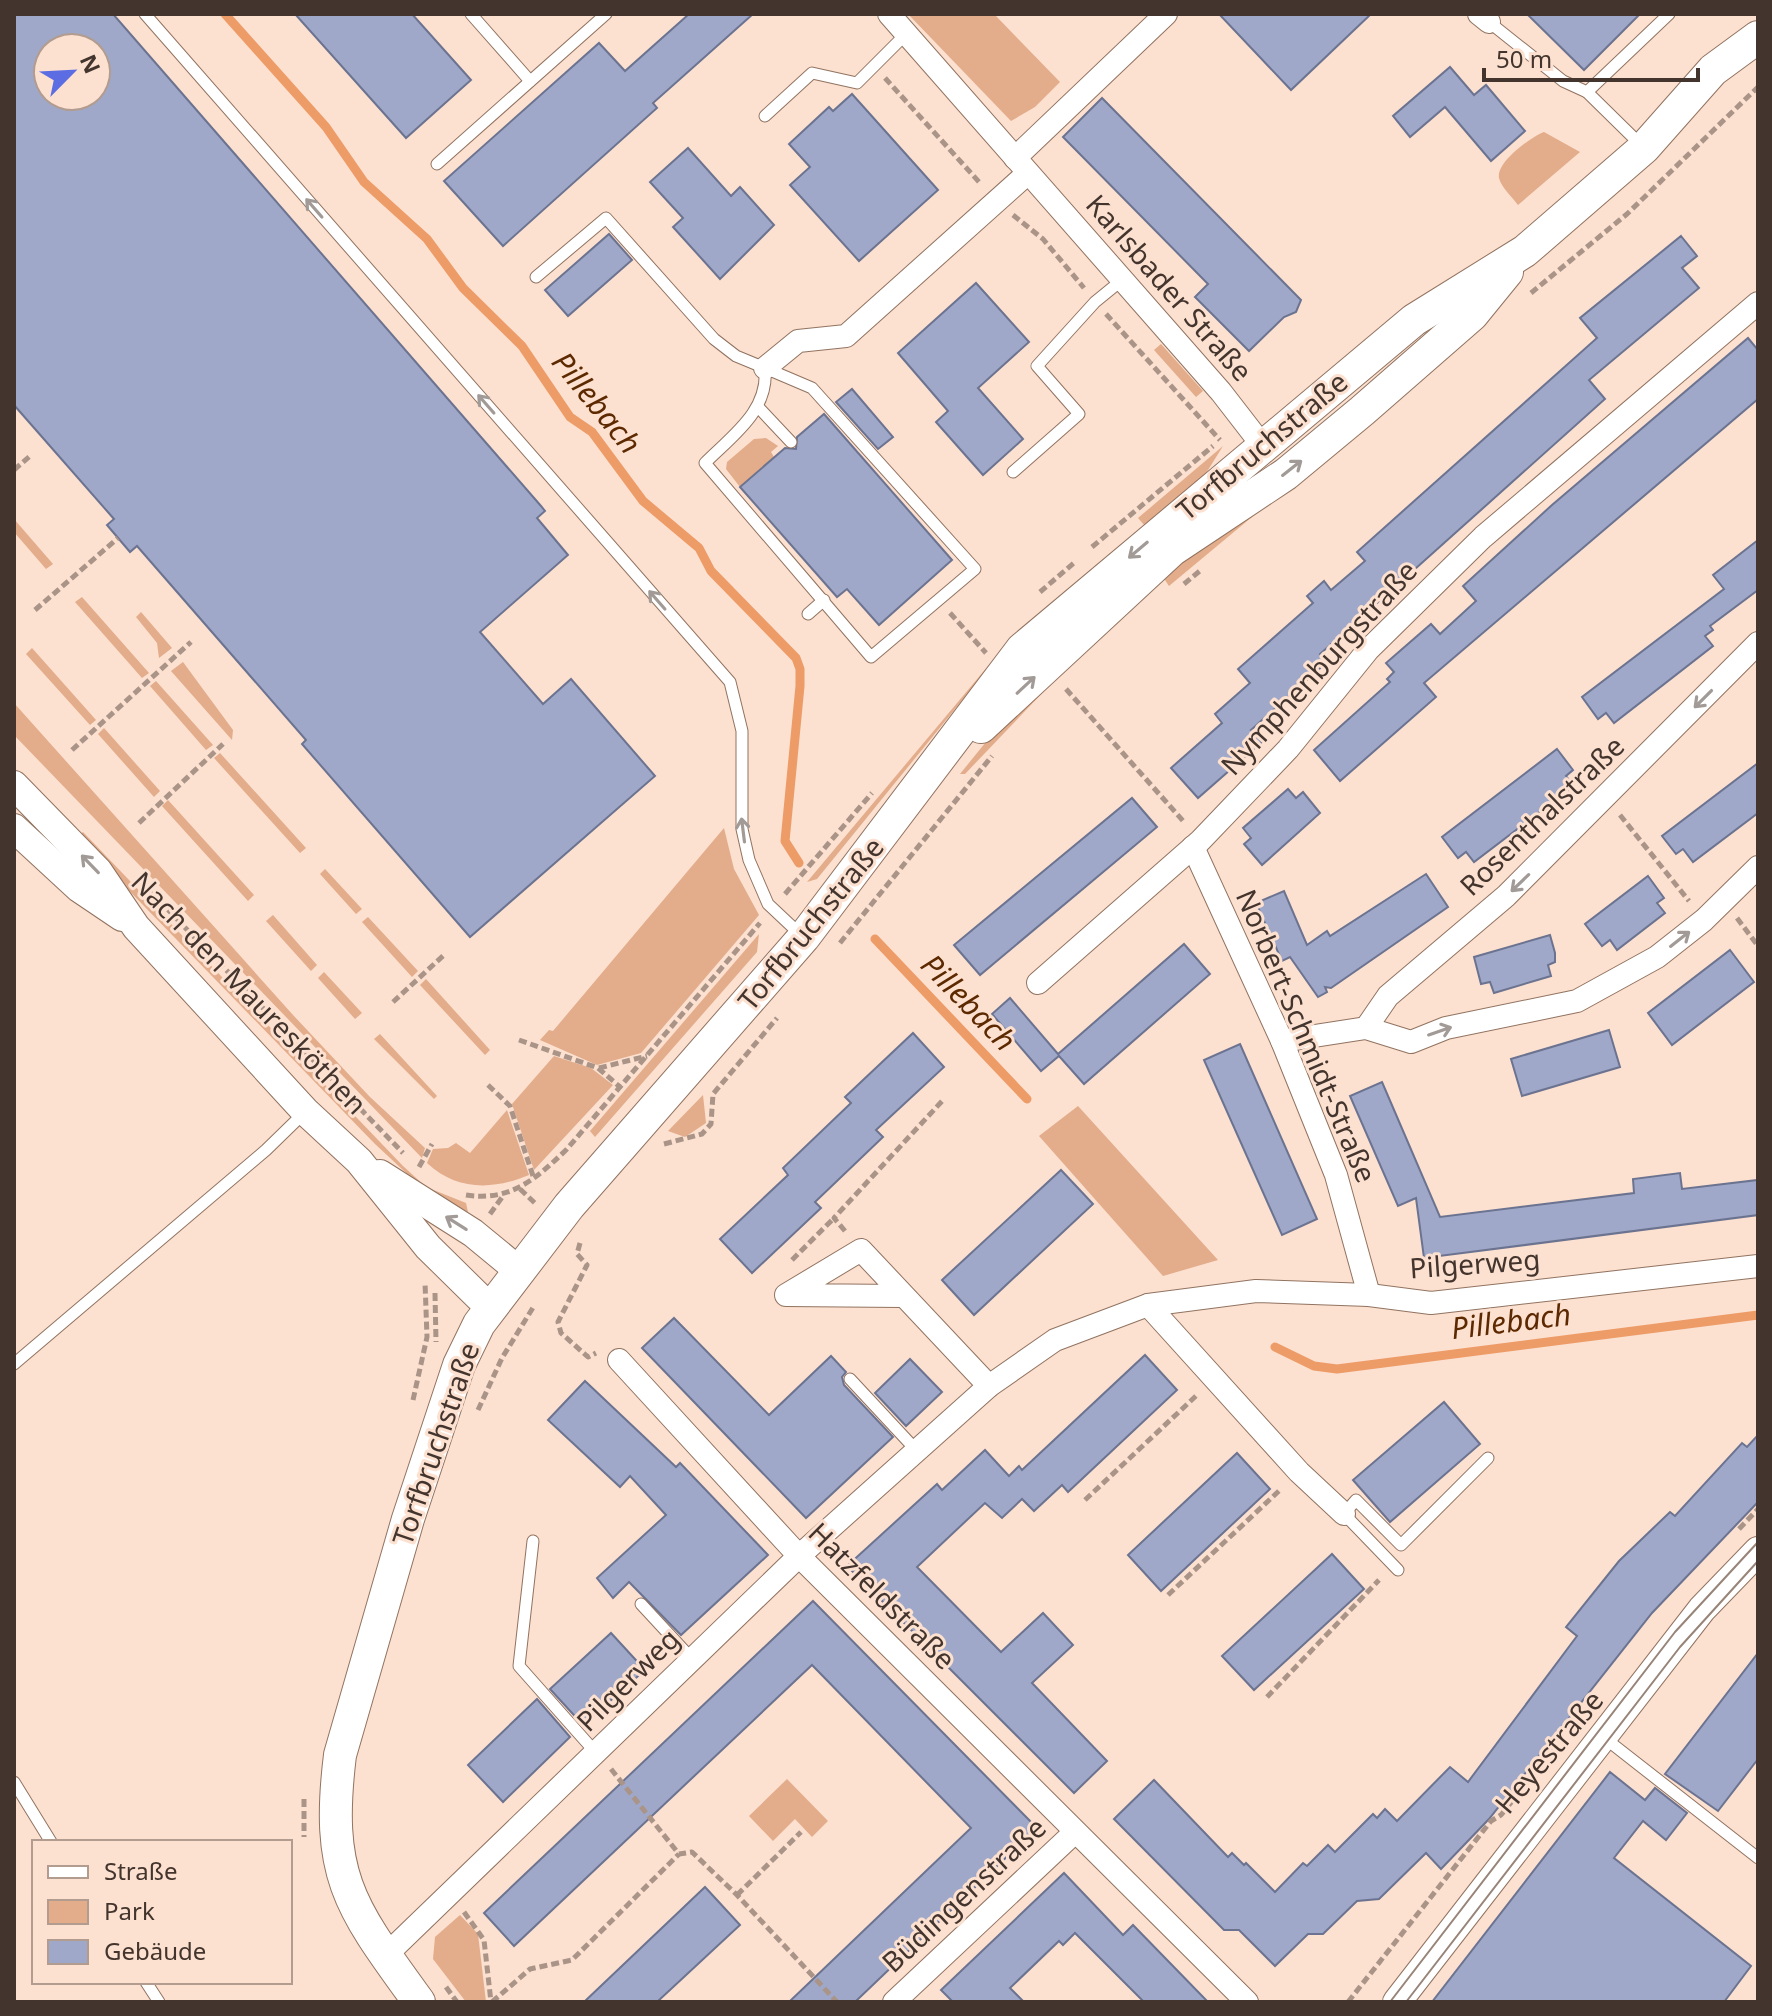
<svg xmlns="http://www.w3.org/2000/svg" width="1772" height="2016" font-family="'Noto Sans',sans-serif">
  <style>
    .green { fill: #e3ac8a }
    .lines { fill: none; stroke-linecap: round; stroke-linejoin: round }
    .stream { stroke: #ed9b67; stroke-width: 9 }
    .building { fill: #9fa8c8; stroke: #6b7390; stroke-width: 2; fill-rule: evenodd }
    .service-casing { stroke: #917360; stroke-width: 13 }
    .minor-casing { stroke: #917360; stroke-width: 24 }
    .tertiary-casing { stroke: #917360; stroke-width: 30 }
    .secondary-casing { stroke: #917360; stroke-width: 34 }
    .path { stroke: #aa9488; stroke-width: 5; stroke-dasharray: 8 4; stroke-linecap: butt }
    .service { stroke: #fff; stroke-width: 11 }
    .minor { stroke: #fff; stroke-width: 22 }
    .tertiary { stroke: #fff; stroke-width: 28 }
    .secondary { stroke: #fff; stroke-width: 32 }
    .tram { stroke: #988478; stroke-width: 2 }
    .oneway { stroke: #a19a96 }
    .labels { text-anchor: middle; stroke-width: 6; stroke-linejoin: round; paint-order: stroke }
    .street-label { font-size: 28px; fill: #43352d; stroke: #fce0d0 }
    .water-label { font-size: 30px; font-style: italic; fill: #5c2900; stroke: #fce0d0 }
  </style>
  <rect width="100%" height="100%" fill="#fce0d0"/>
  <g class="green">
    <polygon points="908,14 994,14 1060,82 1035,107 1011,121"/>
    <path d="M1544 132 1580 152 1518 205C1513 198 1501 187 1499 178 1496 162 1531 137 1544 132Z"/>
    <polygon points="1161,344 1203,391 1196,397 1154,350"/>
    <polygon points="766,438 778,446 771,452 774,457 740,487 726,469 727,462 754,439"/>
    <polygon points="1223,446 1203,478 1145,526 1138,518"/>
    <polygon points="1288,487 1169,586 1163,577 1164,574"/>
    <polygon points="14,519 53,564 46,569 14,532"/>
    <polygon points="82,597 149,673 142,678 75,602"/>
    <polygon points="141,612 172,648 159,658 157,643 136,617"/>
    <polygon points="1007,645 817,879 807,882 1004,647"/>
    <polygon points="32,648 96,720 90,725 26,654"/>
    <polygon points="183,662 233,730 232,740 171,671"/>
    <polygon points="156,681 213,745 206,750 150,686"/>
    <polygon points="1047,688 965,774 960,774 1007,716"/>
    <polygon points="14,703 293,1015 370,1097 425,1148 422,1158 14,735"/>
    <polygon points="104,728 160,791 154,797 98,734"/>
    <polygon points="220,753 306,848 300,853 214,758"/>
    <polygon points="168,800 254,895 248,901 162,806"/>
    <polygon points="724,828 734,869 759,915 641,1053 597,1065 540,1040 549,1030 553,1031"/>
    <polygon points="83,832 403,1166 426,1187 466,1203 468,1212 431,1196 375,1144 77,837"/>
    <polygon points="325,869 362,909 356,914 320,874"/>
    <polygon points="273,915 317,965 311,971 266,921"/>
    <polygon points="368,917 418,971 412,977 362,922"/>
    <polygon points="759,934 757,952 595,1137 590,1131"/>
    <polygon points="324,972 362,1013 355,1019 318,978"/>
    <polygon points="426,979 490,1050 485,1055 420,985"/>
    <polygon points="380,1034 437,1096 434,1099 374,1039"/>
    <polygon points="554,1056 591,1068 613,1085 534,1170 512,1104"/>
    <polygon points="703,1095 706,1123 685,1137 668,1131"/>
    <polygon points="1078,1106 1218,1260 1163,1276 1039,1136"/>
    <path d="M507 1110 529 1175C493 1190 457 1191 427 1163L433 1149 448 1148 456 1143 470 1153Z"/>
    <polygon points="787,1779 828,1821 812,1837 795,1819 773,1841 749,1816"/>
    <polygon points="460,1915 478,1934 486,2002 466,2002 433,1959 435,1937"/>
  </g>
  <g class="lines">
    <g class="stream">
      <polyline points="225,14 326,127 364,182 427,239 463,288 522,346 570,417 592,432 643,501 699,548 711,571 796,658 800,669 800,686 785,841 799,863"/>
      <polyline points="875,939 1027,1099"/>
      <polyline points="1275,1347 1314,1366 1337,1369 1758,1315"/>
    </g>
  </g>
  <g class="building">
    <path d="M14 14H113L541 506 545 511 537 518 568 555 480 632 543 704 571 679 655 776 470 937 302 744 306 740 137 546 130 552 107 525 114 519 14 405ZM48 48H96V96H48Z"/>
    <polygon points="295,14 412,14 471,80 406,138"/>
    <polygon points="689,14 753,14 653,103 657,108 503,246 444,181 599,43 625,71"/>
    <polygon points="1219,14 1371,14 1291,90"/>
    <polygon points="1527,14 1640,14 1584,70"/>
    <polygon points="1450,67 1474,95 1486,85 1525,131 1491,161 1445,107 1410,137 1393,116"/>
    <polygon points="852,94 938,190 859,261 790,185 810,167 789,144 829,107 833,111"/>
    <polygon points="1102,98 1301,300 1296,312 1284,317 1249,351 1195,297 1208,284 1063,137"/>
    <polygon points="688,148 731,196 740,187 774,225 720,279 673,227 683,218 650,182"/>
    <polygon points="609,234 632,260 568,316 545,290"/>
    <polygon points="1681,236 1697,256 1682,268 1699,288 1589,380 1605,399 1320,654 1327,662 1251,730 1262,742 1198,798 1171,768 1222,723 1215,714 1250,683 1238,669 1313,603 1307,596 1324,581 1331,590 1365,561 1357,552 1597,338 1580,318"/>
    <polygon points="976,283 1029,342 978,388 1023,439 983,475 936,422 948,411 898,353"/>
    <polygon points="1748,338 1758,350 1758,399 1424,683 1436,697 1340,781 1314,750 1390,682 1387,679 1394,672 1386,663 1431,624 1440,634 1476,601 1463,586 1552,505"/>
    <polygon points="852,389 893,437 878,449 836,402"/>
    <polygon points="824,414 952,560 879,625 847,589 837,597 740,487 785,448 796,449 797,437"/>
    <polygon points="1758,540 1758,590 1710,626 1713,630 1705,636 1713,646 1614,723 1606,713 1598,719 1582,697 1724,589 1713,575"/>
    <polygon points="1557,749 1573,770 1566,776 1574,786 1474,862 1466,852 1458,858 1442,837"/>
    <polygon points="1758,763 1758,813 1693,862 1683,849 1676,854 1662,836"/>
    <polygon points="1288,789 1296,798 1303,792 1320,813 1262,865 1244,844 1251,838 1243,828"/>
    <polygon points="1132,798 1157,827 980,975 954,945"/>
    <polygon points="1426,874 1448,907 1331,988 1325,987 1327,992 1318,997 1290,957 1282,961 1256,903 1284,891 1307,945 1327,931 1330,936"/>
    <polygon points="1648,876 1664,898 1657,903 1665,913 1617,950 1610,940 1602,946 1585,924"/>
    <polygon points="1550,935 1555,953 1555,962 1548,965 1551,976 1494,993 1490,982 1481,984 1474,957"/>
    <polygon points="1184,944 1210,974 1084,1084 1059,1056 1041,1071 992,1014 1010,998 1058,1054"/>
    <polygon points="1730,950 1754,982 1672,1045 1648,1013"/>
    <polygon points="1609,1030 1620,1067 1522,1096 1511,1059"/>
    <polygon points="913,1033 944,1067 876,1130 883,1137 815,1202 821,1208 752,1273 720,1239 788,1175 783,1168 851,1103 845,1097"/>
    <polygon points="1240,1044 1317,1219 1282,1235 1204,1060"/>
    <polygon points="1382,1082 1440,1217 1634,1193 1633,1179 1680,1173 1682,1189 1758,1180 1758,1215 1424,1258 1416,1198 1398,1206 1350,1096"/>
    <polygon points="1061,1170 1093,1204 974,1315 942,1280"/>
    <polygon points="674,1318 769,1415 831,1356 846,1372 842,1377 844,1385 893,1437 806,1518 642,1348"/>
    <polygon points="1145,1355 1177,1390 1068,1492 1062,1485 1034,1511 1022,1499 1002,1518 985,1503 917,1567 1001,1652 1043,1613 1073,1645 1032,1683 1107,1761 1074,1793 847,1566 937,1484 942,1490 985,1450 1009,1476 1019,1466 1022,1470"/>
    <polygon points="910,1359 942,1392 906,1426 875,1393"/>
    <polygon points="585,1381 676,1467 680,1463 768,1555 681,1635 629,1582 613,1598 597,1578 666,1515 630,1476 620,1487 548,1420"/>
    <polygon points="1444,1402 1480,1444 1390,1522 1353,1480"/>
    <polygon points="1758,1435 1758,1502 1652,1613 1489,1819 1441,1869 1426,1853 1379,1899 1357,1901 1323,1934 1308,1934 1275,1966 1239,1930 1224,1930 1114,1819 1154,1780 1228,1857 1232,1853 1244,1865 1246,1863 1275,1892 1303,1863 1307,1866 1328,1845 1335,1852 1373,1814 1377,1818 1385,1809 1397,1821 1450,1767 1468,1782 1577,1636 1566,1627 1619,1561 1670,1512 1675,1516 1742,1443 1747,1447"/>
    <polygon points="1237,1453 1270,1489 1161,1591 1128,1555"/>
    <polygon points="1332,1554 1364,1589 1254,1690 1222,1656"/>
    <polygon points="813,1601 1037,1828 855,2002 789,2002 971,1828 812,1665 514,1946 484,1913"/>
    <polygon points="611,1633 645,1670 583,1725 550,1689"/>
    <polygon points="1758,1653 1758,1759 1718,1811 1665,1774"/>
    <polygon points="537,1699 570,1737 503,1802 468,1765"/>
    <polygon points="1610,1772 1645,1800 1655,1788 1687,1813 1666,1840 1643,1821 1614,1858 1751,1966 1724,2002 1432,2002"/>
    <polygon points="1064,1873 1123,1935 1133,1925 1208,2002 1144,2002 1075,1933 1063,1945 1059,1941 1010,1988 1024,2002 953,2002 941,1990"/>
    <polygon points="705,1887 740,1925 657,2002 584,2002"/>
  </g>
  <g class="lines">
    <g class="service-casing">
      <g id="service">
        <polyline points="145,14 730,682 742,731 742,829 749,860 768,904 802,936"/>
        <polyline points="471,14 530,81"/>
        <polyline points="1489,22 1563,81 1587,92 1669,14"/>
        <polyline points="1587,92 1643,147"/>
        <polyline points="765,116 812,73 857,83 906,34"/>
        <polyline points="437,164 606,14"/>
        <polyline points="536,277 606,218 714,339 736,356 765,368"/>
        <path d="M765 368 812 388 975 569 871 657 705 463C733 435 769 411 765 368Z"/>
        <polyline points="759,408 791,442"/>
        <polyline points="1013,472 1079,414 1037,366 1095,302 1122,280"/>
        <polyline points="808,614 824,600"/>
        <polyline points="14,1364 266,1150 304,1113"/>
        <polyline points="850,1379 917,1451"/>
        <polyline points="533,1541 519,1666 597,1754"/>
        <polyline points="1398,1570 1344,1514 1356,1500 1401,1545 1488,1458"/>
        <polyline points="641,1604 691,1658"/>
        <polyline points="1602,1736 1758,1858"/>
        <polyline points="14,1782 51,1842"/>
        <polyline points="146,1982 159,2002"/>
      </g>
    </g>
    <g class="minor-casing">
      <g id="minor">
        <polyline points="889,14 1221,392 1262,445"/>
        <polyline points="1479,14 1489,22"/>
        <polyline points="1015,158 1166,14"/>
        <polyline points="765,368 798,341 846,336 1028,173"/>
        <polyline points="1193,847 1282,1041 1336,1175 1369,1295"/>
        <polyline points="1038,983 1200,841 1288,749 1368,650 1483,537 1758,303"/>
        <polyline points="1366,1028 1388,996 1506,896 1758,643"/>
        <polyline points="1282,1041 1366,1028 1411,1042 1446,1028 1577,1001 1657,957 1704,920 1758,867"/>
        <polyline points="902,1296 786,1295 861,1250 989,1386"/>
        <polyline points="1148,1305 1299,1472 1344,1514"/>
        <polyline points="619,1360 799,1556 1247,2002"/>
        <polyline points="385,1956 799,1556 989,1386 1055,1340 1148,1305 1256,1291 1369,1295 1431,1303 1758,1266"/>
        <polyline points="894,2002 1075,1832"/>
      </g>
    </g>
    <g class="tertiary-casing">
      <g id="tertiary">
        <polyline points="14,785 98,871 136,927 305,1111 359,1161 428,1247 490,1308"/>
        <polyline points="14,828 79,888 122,917"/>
        <polyline points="380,1174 473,1233 518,1270"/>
        <polyline points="1397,2002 1702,1609 1758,1551"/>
      </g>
    </g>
    <g class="secondary-casing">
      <g id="secondary">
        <polyline points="981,727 1172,550 1286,474 1362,411 1472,315 1507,272"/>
        <path d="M419 2002C350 1907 325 1877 340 1755L408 1519 459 1365 479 1324 569 1206 804 937 1022 649 1414 320 1525 251 1644 148 1713 70 1758 37"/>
      </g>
    </g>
    <g class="path">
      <polyline points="885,78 980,183"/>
      <polyline points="1013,215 1043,239 1084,288"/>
      <polyline points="1531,293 1627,214 1758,87"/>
      <polyline points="1106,314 1220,440"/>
      <polyline points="14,470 30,456"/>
      <polyline points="1092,547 1213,446"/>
      <polyline points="1184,584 1201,570"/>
      <polyline points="1040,592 1075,562"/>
      <polyline points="35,610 118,538"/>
      <polyline points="950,613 986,653"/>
      <polyline points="1066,689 1184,822"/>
      <polyline points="72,750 191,642"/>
      <polyline points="1620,815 1689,901"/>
      <polyline points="139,823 223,744"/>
      <polyline points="143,884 403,1153"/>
      <polyline points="785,894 872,793"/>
      <polyline points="1737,918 1758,946"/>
      <polyline points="840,943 992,756"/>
      <polyline points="393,1002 445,954"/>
      <polyline points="519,1040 598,1068 620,1087"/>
      <polyline points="599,1068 647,1056"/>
      <polyline points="488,1085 510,1106 534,1179"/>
      <polyline points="664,1144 702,1134 711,1124 713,1094 777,1018"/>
      <polyline points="419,1167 432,1144"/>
      <polyline points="520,1189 537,1205"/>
      <path d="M466 1195C511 1202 537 1178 567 1149L760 923"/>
      <polyline points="490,1214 503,1196"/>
      <polyline points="845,1231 834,1218 944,1099"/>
      <polyline points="580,1243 577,1254 587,1265 558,1322 561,1333 588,1357 596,1353"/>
      <polyline points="792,1260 834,1218"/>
      <polyline points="435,1293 436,1342"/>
      <polyline points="413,1400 427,1337 425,1282"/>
      <polyline points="478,1410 502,1358 534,1306"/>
      <polyline points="1085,1500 1197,1395"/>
      <polyline points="1739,1529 1758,1509"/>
      <polyline points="1168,1595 1281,1489"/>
      <polyline points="1267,1697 1379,1580"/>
      <polyline points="611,1769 679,1854 692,1852 737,1895 837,2002"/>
      <polyline points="304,1799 304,1837"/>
      <polyline points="737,1895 801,1832"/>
      <polyline points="464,1912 484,1940 491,2002"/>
      <polyline points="446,1987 457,2002"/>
      <polyline points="492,2002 530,1969 572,1960 679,1854"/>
      <polyline points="1348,2002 1491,1821 1501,1815 1558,1744"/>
    </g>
    <use href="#service" class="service"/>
    <use href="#minor" class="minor"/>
    <use href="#tertiary" class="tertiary"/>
    <use href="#secondary" class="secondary"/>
    <g class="tram">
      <polyline points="1390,2002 1675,1632 1758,1542"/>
      <polyline points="1406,2002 1680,1647 1758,1561"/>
    </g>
  </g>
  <defs><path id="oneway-shaft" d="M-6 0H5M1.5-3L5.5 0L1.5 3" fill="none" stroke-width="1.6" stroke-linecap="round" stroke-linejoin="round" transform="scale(2)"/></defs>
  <g class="oneway">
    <use href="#oneway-shaft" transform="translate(314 208) rotate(-131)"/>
    <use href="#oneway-shaft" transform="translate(486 404) rotate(-131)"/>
    <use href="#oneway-shaft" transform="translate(1292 468) rotate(-38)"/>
    <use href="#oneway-shaft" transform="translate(1138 550) rotate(140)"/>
    <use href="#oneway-shaft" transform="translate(657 600) rotate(-131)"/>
    <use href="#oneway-shaft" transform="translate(1026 685) rotate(-43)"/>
    <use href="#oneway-shaft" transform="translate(1703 699) rotate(135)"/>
    <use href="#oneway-shaft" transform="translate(743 830) rotate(-97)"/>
    <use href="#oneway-shaft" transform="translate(90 864) rotate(-134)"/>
    <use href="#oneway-shaft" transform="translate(1520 883) rotate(136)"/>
    <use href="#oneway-shaft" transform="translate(1680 939) rotate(-38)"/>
    <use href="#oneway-shaft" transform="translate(1440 1031) rotate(-19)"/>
    <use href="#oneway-shaft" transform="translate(456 1223) rotate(-148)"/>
  </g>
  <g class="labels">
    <g class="street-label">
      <text transform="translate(1169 288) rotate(49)" y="10">Karlsbader Straße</text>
      <text transform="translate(1262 446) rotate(-40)" y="10">Torfbruchstraße</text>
      <text transform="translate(1319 668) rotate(-48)" y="10">Nymphenburgstraße</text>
      <text transform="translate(1542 816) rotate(-44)" y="10">Rosenthalstraße</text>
      <text transform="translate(811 924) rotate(-51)" y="10">Torfbruchstraße</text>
      <text transform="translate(249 993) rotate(46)" y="10">Nach den Mauresköthen</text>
      <text transform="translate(1306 1036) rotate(67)" y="10">Norbert-Schmidt-Straße</text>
      <text transform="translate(1475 1264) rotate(-4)" y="10">Pilgerweg</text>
      <text transform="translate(436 1444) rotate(-71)" y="10">Torfbruchstraße</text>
      <text transform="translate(882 1596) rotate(45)" y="10">Hatzfeldstraße</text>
      <text transform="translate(628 1680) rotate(-45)" y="10">Pilgerweg</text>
      <text transform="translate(1549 1752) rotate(-50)" y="10">Heyestraße</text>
      <text transform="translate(964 1895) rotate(-43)" y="10">Büdingenstraße</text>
    </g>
    <g class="water-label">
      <text transform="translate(596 403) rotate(51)" y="10">Pillebach</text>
      <text transform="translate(968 1003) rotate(46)" y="10">Pillebach</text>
      <text transform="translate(1511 1322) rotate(-7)" y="10">Pillebach</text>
    </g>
  </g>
  <rect width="1772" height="2016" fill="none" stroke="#43352d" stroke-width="32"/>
  <rect x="32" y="1840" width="260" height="144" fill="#fce0d0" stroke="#b29c8f" stroke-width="2"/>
  <rect x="48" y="1866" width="40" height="12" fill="#ffffff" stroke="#b29c8f" stroke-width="2"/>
  <text x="104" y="1880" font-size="24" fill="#43352d">Straße</text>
  <rect x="48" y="1900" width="40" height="24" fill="#e3ac8a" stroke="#b29c8f" stroke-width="2"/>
  <text x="104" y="1920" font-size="24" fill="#43352d">Park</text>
  <rect x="48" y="1940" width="40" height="24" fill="#9fa8c8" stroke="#b29c8f" stroke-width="2"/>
  <text x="104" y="1960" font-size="24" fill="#43352d">Gebäude</text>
  <g transform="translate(72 72) rotate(66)"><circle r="38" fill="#fce0d0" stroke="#b29c8f" stroke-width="2"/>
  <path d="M0-6L14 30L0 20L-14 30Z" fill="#5c6de4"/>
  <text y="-12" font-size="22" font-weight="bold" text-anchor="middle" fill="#43352d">N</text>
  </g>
  <path d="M1484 68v12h214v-12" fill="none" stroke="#43352d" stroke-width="4"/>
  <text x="1496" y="68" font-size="24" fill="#43352d" stroke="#fce0d0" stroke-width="6" paint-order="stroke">50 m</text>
</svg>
